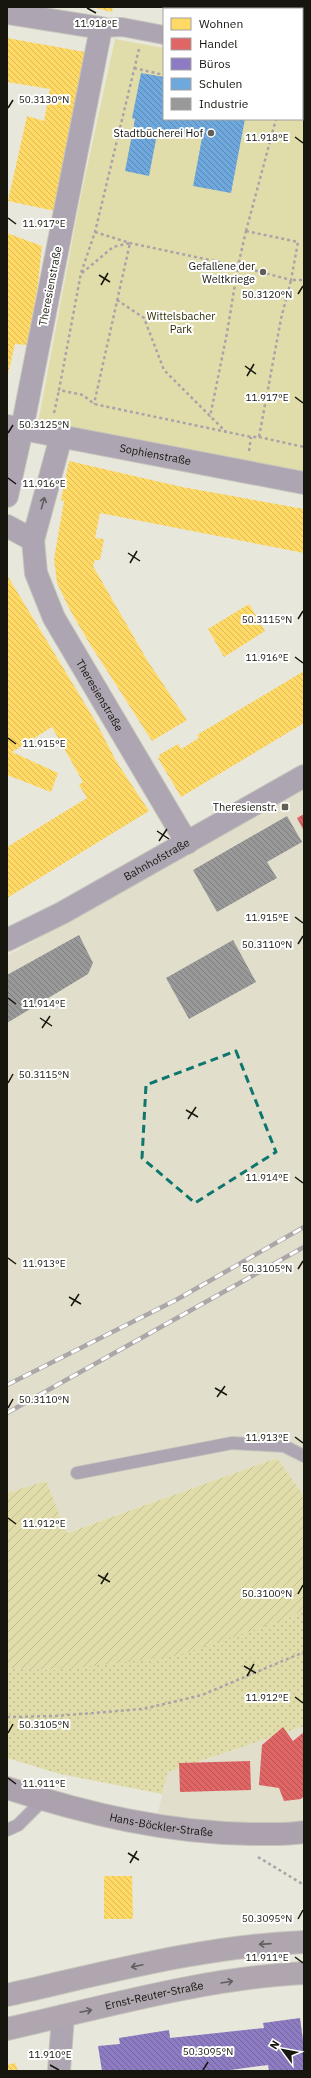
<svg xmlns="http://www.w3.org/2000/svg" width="311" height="2078" font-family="'IBM Plex Sans',sans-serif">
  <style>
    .built { fill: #e1dfcb }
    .grass { fill: url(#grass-dots) }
    .park { fill: #e1ddaa }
    .garden { fill: url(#garden-furrows) }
    .homes { fill: url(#homes-back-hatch) }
    .shops { fill: url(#shops-back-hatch) }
    .offices { fill: url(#offices-back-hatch) }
    .schools { fill: url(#schools-back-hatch) }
    .industry { fill: url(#industry-back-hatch) }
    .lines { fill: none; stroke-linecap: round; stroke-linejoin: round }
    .service-casing { stroke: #c6c5bc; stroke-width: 14 }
    .pedestrian-casing { stroke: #c6c5bc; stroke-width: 20 }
    .minor-casing { stroke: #c6c5bc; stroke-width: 24 }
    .secondary-casing { stroke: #c6c5bc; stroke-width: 24 }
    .primary-casing { stroke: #c6c5bc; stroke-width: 24 }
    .path { stroke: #a9a4a9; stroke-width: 2.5; stroke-dasharray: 3 3; stroke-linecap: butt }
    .service { stroke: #ada5b2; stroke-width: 12 }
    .pedestrian { stroke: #ada5b2; stroke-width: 18 }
    .minor { stroke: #ada5b2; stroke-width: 22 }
    .secondary { stroke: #aca2ae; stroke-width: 22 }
    .primary { stroke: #afa6af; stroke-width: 22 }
    .rail-casing { stroke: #aba6a8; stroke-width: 4.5 }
    .rail { stroke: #fff; stroke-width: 3; stroke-dasharray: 9; stroke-linecap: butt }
    .oneway { stroke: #625d60 }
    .oneway2 { stroke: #625e5e }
    .marked { fill: none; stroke: #0f766e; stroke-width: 3; stroke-dasharray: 8 5; stroke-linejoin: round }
    .ticks { fill: none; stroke: #16150e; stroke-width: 1.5 }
    .poi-dot { fill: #605e56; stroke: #fff; stroke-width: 1.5 }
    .labels { text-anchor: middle; stroke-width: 4; stroke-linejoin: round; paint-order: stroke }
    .poi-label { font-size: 11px; fill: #16150e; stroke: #fff; text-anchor: end }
    .street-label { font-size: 11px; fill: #16150e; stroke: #fff }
    .park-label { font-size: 11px; fill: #312c02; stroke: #fff }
    .ticks-label { font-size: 10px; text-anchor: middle; fill: #16150e; stroke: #fff; stroke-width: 4; stroke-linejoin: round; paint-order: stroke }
  </style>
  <defs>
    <pattern id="grass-dots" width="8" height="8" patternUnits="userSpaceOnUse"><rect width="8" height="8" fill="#e1ddaa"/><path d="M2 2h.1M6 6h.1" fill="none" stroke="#c0bd91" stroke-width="1.8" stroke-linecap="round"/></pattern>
    <pattern id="garden-furrows" width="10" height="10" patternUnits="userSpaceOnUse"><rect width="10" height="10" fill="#e1ddaa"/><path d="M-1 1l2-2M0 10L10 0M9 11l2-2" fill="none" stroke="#c0bd91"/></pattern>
    <pattern id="homes-back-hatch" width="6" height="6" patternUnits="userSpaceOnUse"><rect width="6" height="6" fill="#ffd966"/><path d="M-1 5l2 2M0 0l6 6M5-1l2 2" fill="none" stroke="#dab957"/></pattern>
    <pattern id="shops-back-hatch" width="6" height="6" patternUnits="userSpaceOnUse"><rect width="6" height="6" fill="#e06666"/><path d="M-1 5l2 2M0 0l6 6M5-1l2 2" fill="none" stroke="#b55352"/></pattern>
    <pattern id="offices-back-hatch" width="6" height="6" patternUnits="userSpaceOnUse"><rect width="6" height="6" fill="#8e7cc3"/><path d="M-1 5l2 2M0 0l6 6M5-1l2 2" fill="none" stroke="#73649d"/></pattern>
    <pattern id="schools-back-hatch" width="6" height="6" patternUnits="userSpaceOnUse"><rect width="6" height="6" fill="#6fa8dc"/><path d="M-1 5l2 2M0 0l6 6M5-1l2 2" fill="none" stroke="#5a88b1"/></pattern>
    <pattern id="industry-back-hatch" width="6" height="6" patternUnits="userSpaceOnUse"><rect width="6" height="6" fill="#999"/><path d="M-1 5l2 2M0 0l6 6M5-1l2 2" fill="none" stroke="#7c7c7b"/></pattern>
  </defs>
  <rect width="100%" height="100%" fill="#e8e7dc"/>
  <g class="built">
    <polygon points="304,789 304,1496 277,1458 66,1533 46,1481 7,1493 7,956"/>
    <polygon points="304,1726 304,1833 154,1828 168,1772"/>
  </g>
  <polygon class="grass" points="304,1609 304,1726 168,1772 162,1794 60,1774 7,1758 7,1668 59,1670 287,1619"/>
  <polygon class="park" points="115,39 164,48 164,119 302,119 302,74 304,75 304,471 38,423 80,200"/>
  <polygon class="garden" points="277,1458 304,1496 304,1609 287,1619 176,1656 59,1670 7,1668 7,1493 46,1481 67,1533"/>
  <g class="homes">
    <polygon points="91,7 113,7 112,12"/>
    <polygon points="7,38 85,52 55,211 8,201 27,116 44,121 50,89 7,82"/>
    <polygon points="7,233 42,246 38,284 27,345 15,344 8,374"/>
    <polygon points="69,461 182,487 304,509 304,553 100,513 95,538 104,539 100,560 95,560 93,566 147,660 187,720 152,741 88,641 70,610 57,583 54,559 64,501 61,500"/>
    <polygon points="7,575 97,724 116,761 149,811 7,898 7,847 87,798 79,785 83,782 52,727 12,752 58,773 51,792 7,775"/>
    <polygon points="249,604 265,631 224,657 208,629"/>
    <polygon points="304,671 304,723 181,797 158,758 160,757 159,755 178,744 181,749 199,738 197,735"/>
    <polygon points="104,1876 132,1876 133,1919 104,1919"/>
    <polygon points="15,2063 18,2071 7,2071 7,2065"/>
  </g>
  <g class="shops">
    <polygon points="304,814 304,831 297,818"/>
    <polygon points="283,1727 293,1741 304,1732 304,1796 301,1799 284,1801 279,1788 259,1785 262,1745"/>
    <polygon points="250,1761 251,1790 180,1792 179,1763"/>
  </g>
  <polygon class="offices" points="300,2018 304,2047 304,2071 269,2071 268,2065 223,2071 102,2071 98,2046 120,2044 119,2038 169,2030 170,2038 264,2028 263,2023"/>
  <g class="schools">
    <polygon points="286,7 304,7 304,13 302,13 302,9"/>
    <polygon points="141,73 164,77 164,119 245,119 231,193 193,186 202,138 158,129 149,176 125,171 135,119 132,118"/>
  </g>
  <g class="industry">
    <polygon points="287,816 302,842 267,862 277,878 217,912 193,870"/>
    <polygon points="79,935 93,963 88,974 7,1023 7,975"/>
    <polygon points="233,940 256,982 189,1019 166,978"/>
  </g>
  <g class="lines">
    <g class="service-casing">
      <g id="service">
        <polyline points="77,1473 232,1443 284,1446 304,1456"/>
        <polyline points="7,1830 18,1825 44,1799"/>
      </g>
    </g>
    <g class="pedestrian-casing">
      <g id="pedestrian">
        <polyline points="101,28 122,27 164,35"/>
        <polyline points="302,62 304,62"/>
      </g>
    </g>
    <g class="minor-casing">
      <g id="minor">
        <polyline points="7,13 101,28 22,429 7,496"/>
        <path id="s1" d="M7 426 304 483"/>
        <path id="s2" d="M61 437 33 540 36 573 54 618 187 843"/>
        <polyline points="7,526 33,540"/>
        <path id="s3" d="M7 940 62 913 304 776"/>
        <polyline points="59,2071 63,2016"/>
      </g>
    </g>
    <g class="secondary-casing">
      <g id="secondary">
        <path id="s4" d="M7 1788C87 1814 168 1833 252 1834 269 1834 287 1835 304 1832"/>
      </g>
    </g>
    <g class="primary-casing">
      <g id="primary">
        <path d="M7 1995C105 1973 203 1946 304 1942"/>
        <path id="s5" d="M7 2029C104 2007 205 1978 304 1973"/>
      </g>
    </g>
    <g class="path">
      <polyline points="139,49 95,232 81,273 59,390 83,395 94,404 251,437 259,437 281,319 291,280 304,280"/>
      <polyline points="134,68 164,75"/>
      <polyline points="302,104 304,104"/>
      <polygon points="246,231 298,242 291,280 238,266"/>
      <polyline points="246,231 276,119"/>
      <polyline points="95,232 130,243 238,266 227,333 210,417"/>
      <polyline points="82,273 113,247 130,243 94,404"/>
      <polyline points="117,300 144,318 164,370 226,432"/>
      <polyline points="54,413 59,390"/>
      <polyline points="259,437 304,447"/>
      <polyline points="249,451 251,437"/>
      <polyline points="7,1717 55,1716 143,1709 202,1695 304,1652"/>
      <polyline points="258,1857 304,1885"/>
    </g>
    <use href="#service" class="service"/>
    <use href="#pedestrian" class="pedestrian"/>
    <use href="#minor" class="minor"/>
    <use href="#secondary" class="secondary"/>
    <use href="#primary" class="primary"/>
    <g class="rail-casing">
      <g id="rail">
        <polyline points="7,1385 176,1300 304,1227"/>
        <polyline points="7,1413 304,1247"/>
      </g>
    </g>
    <use href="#rail" class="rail"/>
  </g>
  <defs><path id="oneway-shaft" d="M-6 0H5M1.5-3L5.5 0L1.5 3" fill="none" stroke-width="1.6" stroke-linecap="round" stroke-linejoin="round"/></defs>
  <use class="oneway" href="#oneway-shaft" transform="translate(43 503) rotate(-74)"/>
  <g class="oneway2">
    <use href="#oneway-shaft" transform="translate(265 1944) rotate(176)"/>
    <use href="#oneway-shaft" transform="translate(137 1966) rotate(168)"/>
    <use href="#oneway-shaft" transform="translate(227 1982) rotate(-9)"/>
    <use href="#oneway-shaft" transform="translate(86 2011) rotate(-12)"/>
  </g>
  <path class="marked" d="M236 1051 276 1152 195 1203 142 1158 146 1085Z"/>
  <path class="ticks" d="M87 8 96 13M8 108 13 100M295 137 303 143M8 218 16 224M99 275 110 282M101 285 108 273M298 294 303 286M245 366 256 374M247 376 254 364M295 397 303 403M8 433 13 425M8 478 16 484M128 553 140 561M130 563 137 551M298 619 303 611M295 657 303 663M8 738 16 744M157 831 169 839M159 841 167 829M295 917 303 923M298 944 303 936M8 998 16 1004M40 1018 52 1026M42 1028 50 1016M8 1083 13 1074M186 1110 198 1117M188 1119 196 1107M295 1177 303 1183M8 1258 16 1264M298 1269 303 1261M69 1297 81 1304M71 1306 79 1294M215 1388 227 1395M217 1397 225 1386M8 1408 13 1399M295 1437 303 1443M8 1518 16 1524M98 1575 110 1582M101 1584 108 1573M298 1594 303 1585M244 1666 256 1673M247 1676 254 1664M295 1697 303 1703M8 1733 13 1724M8 1778 16 1784M128 1853 139 1860M130 1863 137 1851M298 1919 303 1910M295 1957 303 1963M50 2065 59 2070M203 2070 208 2062"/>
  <g class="poi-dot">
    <circle cx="211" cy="133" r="4"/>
    <circle cx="263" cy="272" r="4"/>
    <rect x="281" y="803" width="8" height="8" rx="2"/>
  </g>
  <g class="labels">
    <g class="poi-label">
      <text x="203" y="137">Stadtbücherei Hof</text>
      <text x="255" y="270">Gefallene der<tspan x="255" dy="13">Weltkriege</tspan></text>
      <text x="277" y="811">Theresienstr.</text>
    </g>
    <g class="street-label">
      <text transform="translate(50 286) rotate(-79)" y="4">Theresienstraße</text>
      <text dy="4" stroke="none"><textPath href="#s1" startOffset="151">Sophienstraße</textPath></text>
      <text dy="4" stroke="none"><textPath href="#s2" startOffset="278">Theresienstraße</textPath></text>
      <text dy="4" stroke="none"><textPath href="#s3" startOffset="170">Bahnhofstraße</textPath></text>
      <text dy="4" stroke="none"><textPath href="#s4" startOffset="159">Hans-Böckler-Straße</textPath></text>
      <text dy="4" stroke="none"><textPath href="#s5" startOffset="151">Ernst-Reuter-Straße</textPath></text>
    </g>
    <g class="park-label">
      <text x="181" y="320">Wittelsbacher<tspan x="181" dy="13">Park</tspan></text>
    </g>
  </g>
  <g class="ticks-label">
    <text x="96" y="27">11.918°E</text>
    <text x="44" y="103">50.3130°N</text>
    <text x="267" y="141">11.918°E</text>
    <text x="44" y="227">11.917°E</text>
    <text x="267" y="298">50.3120°N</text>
    <text x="267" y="401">11.917°E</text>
    <text x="44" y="428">50.3125°N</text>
    <text x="44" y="487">11.916°E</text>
    <text x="267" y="623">50.3115°N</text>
    <text x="267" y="661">11.916°E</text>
    <text x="44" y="747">11.915°E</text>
    <text x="267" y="921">11.915°E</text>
    <text x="267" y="948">50.3110°N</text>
    <text x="44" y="1007">11.914°E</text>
    <text x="44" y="1078">50.3115°N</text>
    <text x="267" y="1181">11.914°E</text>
    <text x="44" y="1267">11.913°E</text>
    <text x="267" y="1272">50.3105°N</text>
    <text x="44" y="1403">50.3110°N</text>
    <text x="267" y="1441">11.913°E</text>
    <text x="44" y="1527">11.912°E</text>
    <text x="267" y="1597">50.3100°N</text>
    <text x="267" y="1701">11.912°E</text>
    <text x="44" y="1728">50.3105°N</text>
    <text x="44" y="1787">11.911°E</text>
    <text x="267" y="1922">50.3095°N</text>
    <text x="267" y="1961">11.911°E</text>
    <text x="208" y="2055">50.3095°N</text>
    <text x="50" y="2058">11.910°E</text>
  </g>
  <rect width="311" height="2078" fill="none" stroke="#16150e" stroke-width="16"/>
  <rect x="163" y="8" width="140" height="112" fill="#ffffff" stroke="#a2a19f"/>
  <rect x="171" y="18" width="20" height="12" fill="#ffd966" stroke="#a2a19f"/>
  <text x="199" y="28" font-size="12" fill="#16150e">Wohnen</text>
  <rect x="171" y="38" width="20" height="12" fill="#e06666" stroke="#a2a19f"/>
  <text x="199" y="48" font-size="12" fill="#16150e">Handel</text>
  <rect x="171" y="58" width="20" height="12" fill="#8e7cc3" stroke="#a2a19f"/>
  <text x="199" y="68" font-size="12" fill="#16150e">Büros</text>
  <rect x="171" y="78" width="20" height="12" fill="#6fa8dc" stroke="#a2a19f"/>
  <text x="199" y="88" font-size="12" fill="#16150e">Schulen</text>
  <rect x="171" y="98" width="20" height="12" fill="#999999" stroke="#a2a19f"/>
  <text x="199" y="108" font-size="12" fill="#16150e">Industrie</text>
  <g transform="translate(283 2050) rotate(302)" stroke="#ffffff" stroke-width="3" paint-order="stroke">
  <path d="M0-3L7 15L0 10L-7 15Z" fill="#16150e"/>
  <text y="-6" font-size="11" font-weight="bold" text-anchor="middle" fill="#16150e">N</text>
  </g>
</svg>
